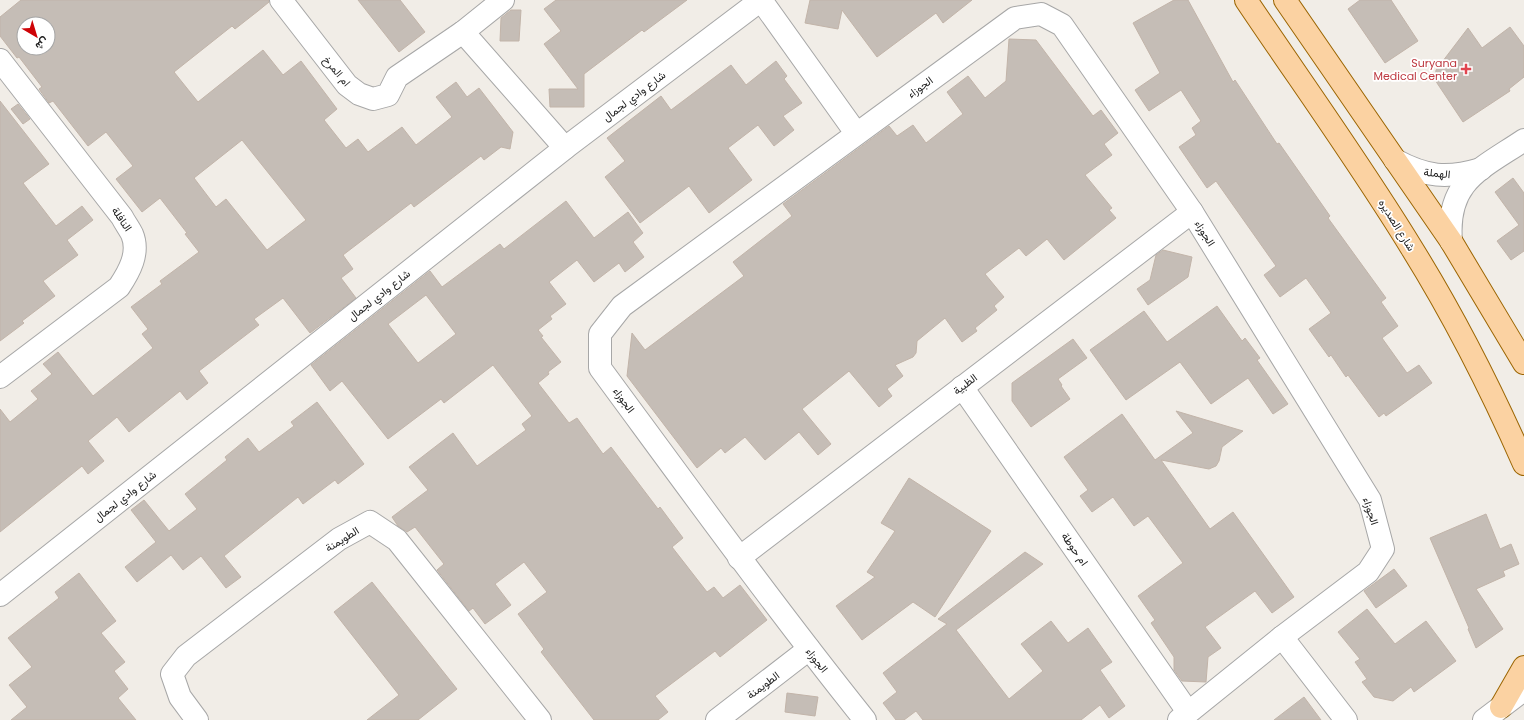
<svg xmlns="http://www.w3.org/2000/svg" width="1524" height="720" font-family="Poppins,Vazirmatn,sans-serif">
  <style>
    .building { fill: #c5bdb6; stroke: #c2b4a9; fill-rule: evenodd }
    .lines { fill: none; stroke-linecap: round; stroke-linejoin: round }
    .minor-casing { stroke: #a7a7a7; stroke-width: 24 }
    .major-casing { stroke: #9b6502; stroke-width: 24 }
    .minor { stroke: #fff; stroke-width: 22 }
    .major { stroke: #fbd2a2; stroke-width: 22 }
    .health-dot { fill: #e0444e; stroke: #fff; stroke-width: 1.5 }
    .labels { text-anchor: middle; stroke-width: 3.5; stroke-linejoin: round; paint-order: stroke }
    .health-label { font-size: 11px; fill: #be3a42; stroke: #fff; text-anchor: end }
    .street-label { font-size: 11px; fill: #202020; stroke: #fff }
  </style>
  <rect width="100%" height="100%" fill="#f1ede7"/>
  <g class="building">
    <path d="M21 0H269V2L258 11 235 29 232 26 174 72 198 102 263 50 283 75 301 61 337 109 324 120 346 148 358 139 368 152 402 127 416 145 452 117 436 97 456 82 467 97 479 88 513 132 510 149 501 147 484 160 481 156 414 207 411 203 343 255 353 269 341 278 356 298 310 333 283 298 254 319 259 325 199 371 208 383 187 400 180 391 129 432 117 417 88 441 104 461 88 474 82 466 0 532V409L10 422 38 399 31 391 52 374 43 364 58 352 93 396 153 348 142 334 148 329 131 307 162 284 160 281 199 252 185 234 187 233 160 198 142 212 116 179 133 166 106 132 88 146 53 101 49 103 39 89 42 87 19 57 17 58 0 36V17ZM24 24H48V48H24ZM242 140 306 220 267 250 226 199 216 207 194 178Z"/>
    <polygon points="358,0 400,0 425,32 399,52"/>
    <polygon points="556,0 687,0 644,32 642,30 584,74 584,107 550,107 549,89 578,89 544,44 561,31 544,9"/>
    <polygon points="810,0 972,0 943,23 936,13 877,57 842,10 838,29 805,23"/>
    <polygon points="1174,0 1188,0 1233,82 1235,80 1277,144 1279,143 1330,216 1328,218 1386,298 1381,302 1398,326 1382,338 1407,373 1419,365 1432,383 1386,416 1384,413 1379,417 1348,375 1346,377 1331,355 1329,357 1309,329 1331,313 1306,278 1280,297 1264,275 1276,266 1216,181 1207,188 1179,147 1196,135 1192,128 1201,121 1181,90 1149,111 1135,90 1160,73 1133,23"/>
    <polygon points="1360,0 1391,0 1418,41 1385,63 1348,9"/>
    <polygon points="511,10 521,10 519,41 500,41 501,18"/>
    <polygon points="1510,27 1524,46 1524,77 1509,89 1510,91 1463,122 1437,83 1435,79 1436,70 1468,28 1482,48"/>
    <polygon points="1009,39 1036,40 1093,116 1101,110 1118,133 1104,144 1112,155 1085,175 1112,208 1109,210 1116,218 1064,260 1047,239 1026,256 1019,248 985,274 1004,297 994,306 997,310 975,328 977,331 962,342 945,318 917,341 916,353 913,357 895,365 903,376 887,389 892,396 879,407 849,371 802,409 831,444 818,455 799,432 765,460 745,437 725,453 721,448 697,468 627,376 632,333 645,350 744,276 733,262 792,216 783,204 889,126 897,136 913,125 926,143 963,114 947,92 968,76 985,98 1006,81"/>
    <polygon points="776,61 787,76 784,79 802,103 783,116 794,130 774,146 758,125 728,148 752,180 709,213 689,186 640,223 605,177 625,161 607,138 661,96 671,110 731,65 746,85"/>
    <polygon points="0,101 49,164 23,183 56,226 82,206 93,220 67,240 78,255 43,281 55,296 22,321 24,323 0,341"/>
    <polygon points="18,104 30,119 23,124 11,109"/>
    <polygon points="1513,178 1524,193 1524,251 1511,260 1497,241 1519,225 1495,192"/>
    <path d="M566 201 594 238 628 212 643 233 633 242 644 257 625 272 619 263 594 282 577 260 549 282 566 304 550 316 552 319 538 330 543 336 541 337 561 362 548 372 549 374 538 383 569 423 577 418 603 454 611 447 658 509 660 507 683 538 672 547 707 592 714 587 723 598 740 585 767 620 720 657 715 651 655 696 668 712 658 720H594L541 652 544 649 518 614 547 592 524 562 495 584 511 605 485 624 473 608 469 611 437 570 444 564 415 527 407 532 398 526 392 517 428 490 409 467 453 433 477 466 526 430 522 424 532 416 493 365 444 403 441 399 388 439 342 381 330 391 311 365 430 271 442 287 500 244 504 249ZM426 295 456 334 418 363 388 324Z"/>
    <polygon points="1163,250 1192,257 1188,277 1148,305 1137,289 1150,280 1156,255"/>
    <polygon points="1217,306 1242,341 1245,338 1260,358 1257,360 1288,404 1273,414 1248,378 1211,404 1180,362 1126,400 1090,350 1144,311 1167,342"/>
    <polygon points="1073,339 1087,358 1058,379 1062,385 1061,386 1070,399 1031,427 1012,401 1012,383"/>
    <polygon points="317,402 364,464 338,484 335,480 303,504 298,497 224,556 241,577 226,588 201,556 183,570 171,555 137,582 125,567 156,542 131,510 144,500 169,531 197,509 185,494 227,460 225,457 248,438 259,452 294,426 291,422"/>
    <polygon points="1176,411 1243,431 1222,447 1219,461 1216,466 1209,469 1161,460 1210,529 1233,512 1294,597 1272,613 1255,591 1205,627 1221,648 1208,657 1206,682 1182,681 1174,670 1174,657 1151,623 1155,620 1138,596 1183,563 1148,516 1134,526 1113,497 1092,512 1080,496 1088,490 1064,457 1122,414 1155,460 1193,433"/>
    <polygon points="909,478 991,531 935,617 913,602 862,640 836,606 875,577 867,572 895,531 881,523"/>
    <polygon points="1486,514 1500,549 1511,544 1519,564 1503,571 1505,576 1476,589 1503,629 1476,648 1468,629 1469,628 1430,538"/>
    <polygon points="1025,552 1043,564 956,630 1009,699 1043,671 1021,644 1051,621 1068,643 1088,628 1112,662 1100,670 1125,706 1109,718 1100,705 1081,720 923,720 916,711 904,720 896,720 883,703 897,692 883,673 947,624 938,619"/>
    <polygon points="1394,569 1407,586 1376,608 1364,591"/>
    <polygon points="79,573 116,621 101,633 125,662 114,671 128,689 118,698 136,720 11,720 27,707 9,685 32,667 8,638 59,598 55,592"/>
    <polygon points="372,582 457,689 418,720 367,720 399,695 334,612"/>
    <polygon points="1367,609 1395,644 1426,621 1456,661 1414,692 1411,687 1393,701 1374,697 1362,682 1367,679 1355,662 1360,659 1338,632"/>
    <polygon points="787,693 818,697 815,716 785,712"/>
    <polygon points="1304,697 1321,720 1274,720"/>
  </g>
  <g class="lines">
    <g class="minor-casing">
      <g id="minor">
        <polyline points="281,0 347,85 359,94 373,99 388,95 397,77 463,32 503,0"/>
        <polyline points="761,0 856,133"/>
        <polyline points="463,32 565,148"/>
        <path d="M0 60 122 217C125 223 129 228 132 234 140 253 129 272 119 287L0 377"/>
        <path d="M1395 160C1426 177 1447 179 1481 169"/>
        <path d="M1451 241C1446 181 1481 169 1524 140"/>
        <polyline points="962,387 1188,712"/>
        <polyline points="739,558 1192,212"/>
        <polyline points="0,595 565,148 761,0"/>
        <polyline points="1282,637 1346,720"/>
        <polyline points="197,720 180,697 172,674 186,656 339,539 370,522 397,540 540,720"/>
        <polyline points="717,720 809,649"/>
        <path d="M865 720C773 605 687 486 600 368V334L622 306 1015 18 1041 14 1062 25 1192 212 1370 500 1383 549 1368 572 1282 637 1179 720"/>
        <polyline points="1484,720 1517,695"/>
      </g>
    </g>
    <g class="major-casing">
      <g id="major">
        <path d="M1246 0C1301 82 1359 162 1411 247 1454 316 1491 389 1524 464"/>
        <polyline points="1285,0 1451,241 1524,363"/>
        <polyline points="1501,707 1524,667"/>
      </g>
    </g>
    <use href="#minor" class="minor"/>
    <use href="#major" class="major"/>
  </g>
  <path class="health-dot" d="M1464 63h4v4h4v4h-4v4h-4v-4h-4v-4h4z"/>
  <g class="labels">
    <g class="health-label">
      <text x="1457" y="67">Suryana<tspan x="1457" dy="13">Medical Center</tspan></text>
    </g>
    <g class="street-label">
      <text transform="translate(337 71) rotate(50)" y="4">ام المرخ</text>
      <text transform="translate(920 87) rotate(-36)" y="4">الجوزاء</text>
      <text transform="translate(634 96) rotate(-37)" y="4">شارع وادي لجمال</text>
      <text transform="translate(1437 173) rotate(5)" y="4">الهملة</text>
      <text transform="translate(122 219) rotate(56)" y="4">النافلة</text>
      <text transform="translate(1397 225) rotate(58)" y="4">شارع الصديره</text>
      <text transform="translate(1205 233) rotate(58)" y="4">الجوزاء</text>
      <text transform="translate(379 295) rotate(-38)" y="4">شارع وادي لجمال</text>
      <text transform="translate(965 384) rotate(-37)" y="4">الظبية</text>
      <text transform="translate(624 400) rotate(54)" y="4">الجوزاء</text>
      <text transform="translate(125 496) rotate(-38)" y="4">شارع وادي لجمال</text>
      <text transform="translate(1371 511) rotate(72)" y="4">الجوزاء</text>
      <text transform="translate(342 539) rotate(-32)" y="4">الطويمنة</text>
      <text transform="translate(1075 549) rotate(55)" y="4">ام حوطة</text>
      <text transform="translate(817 660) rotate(52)" y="4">الجوزاء</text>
      <text transform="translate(763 685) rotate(-37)" y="4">الطويمنة</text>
    </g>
  </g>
  <g transform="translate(36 36) rotate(142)"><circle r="19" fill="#ffffff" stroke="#a6a6a6"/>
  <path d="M0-3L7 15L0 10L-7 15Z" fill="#ce0307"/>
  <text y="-6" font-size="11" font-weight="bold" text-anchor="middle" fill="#202020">ش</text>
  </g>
</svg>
